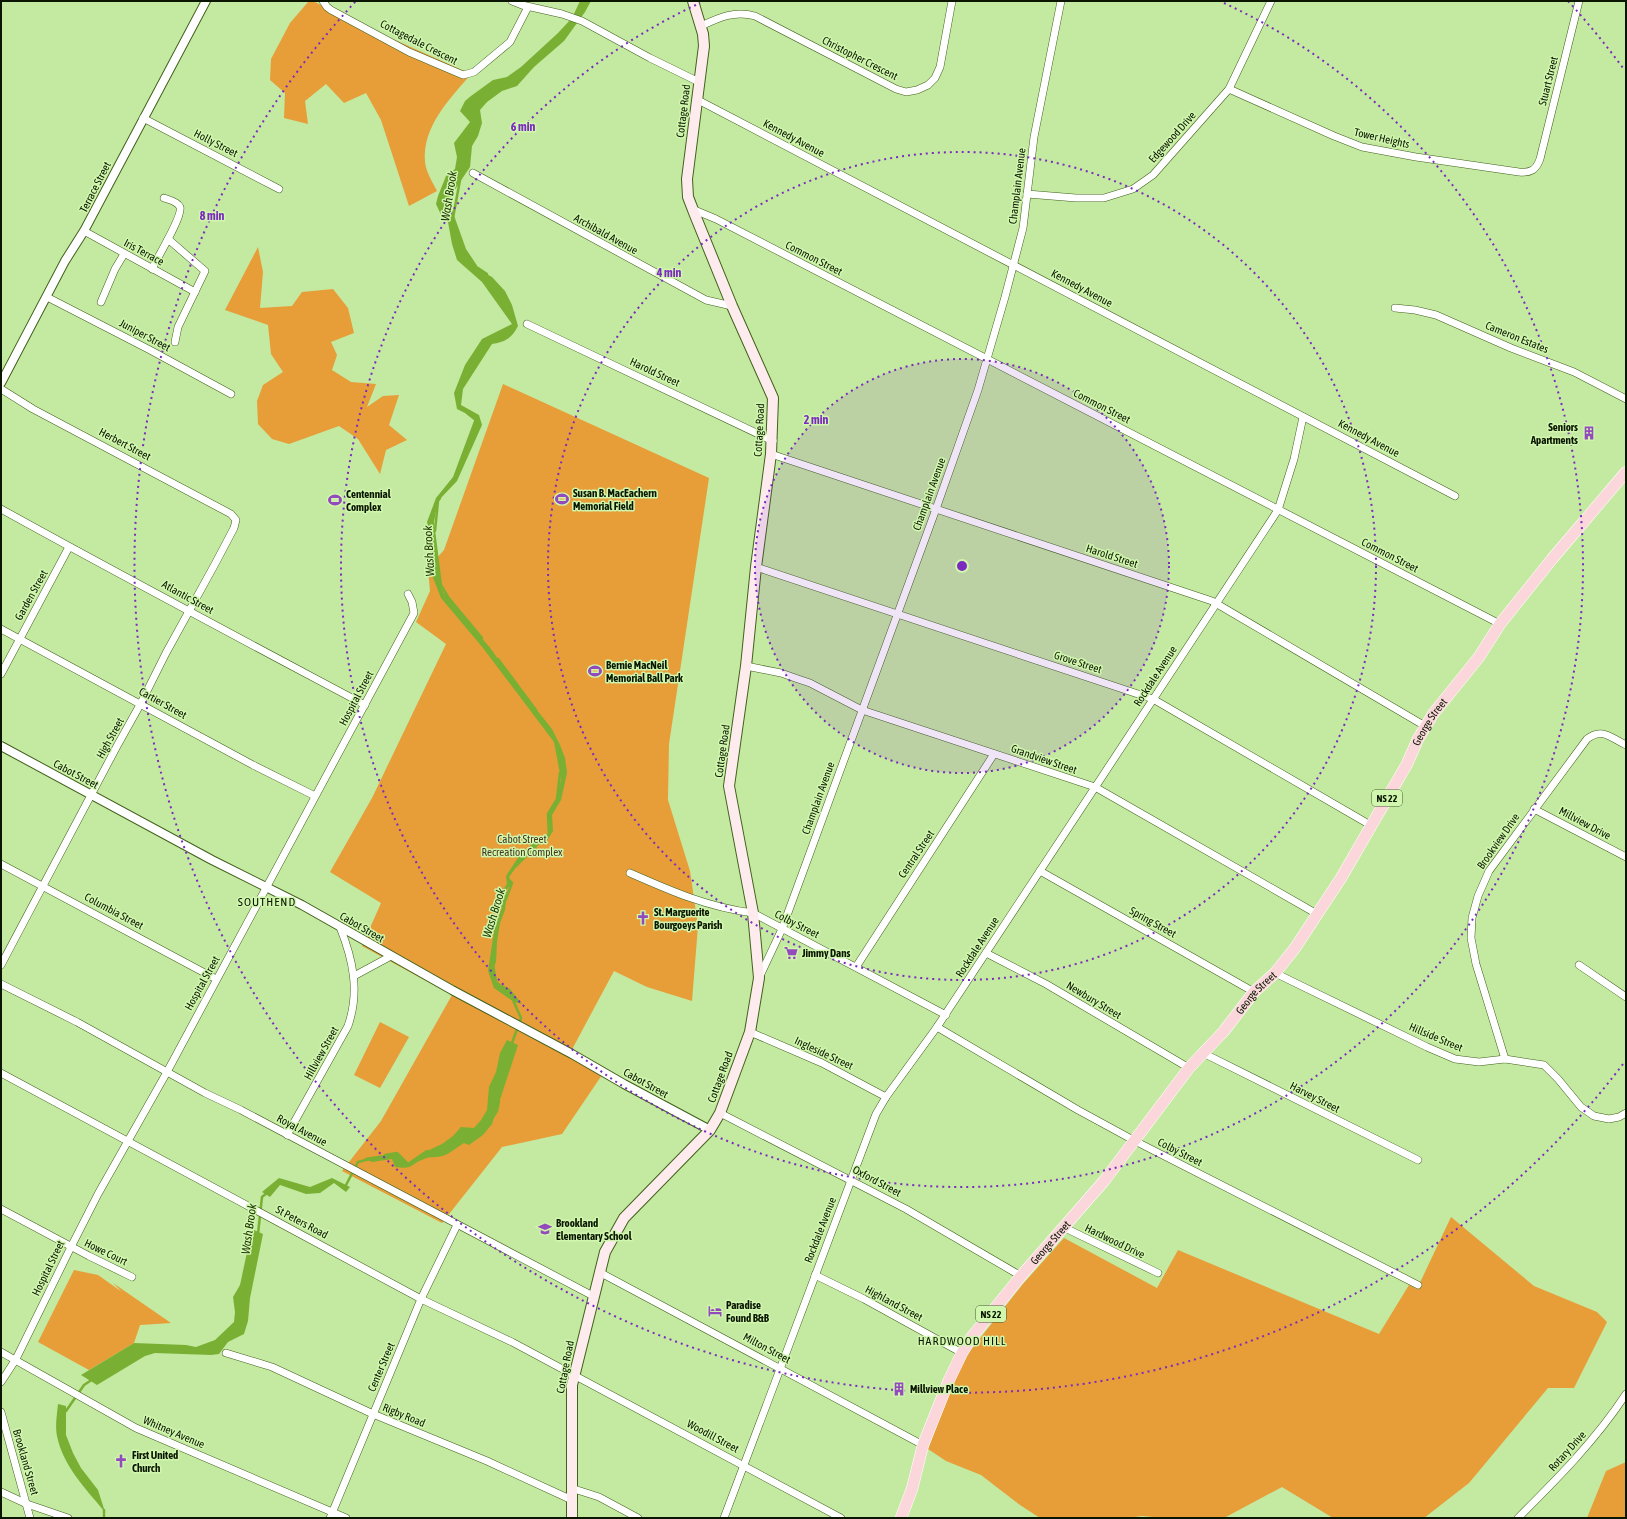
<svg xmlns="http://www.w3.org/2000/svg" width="1627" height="1519" font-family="'Asap Condensed',sans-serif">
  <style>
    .green { fill: #e79d38 }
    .water { fill: #79b033 }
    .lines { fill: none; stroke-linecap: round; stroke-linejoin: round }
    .stream { stroke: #79b033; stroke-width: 2.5 }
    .minor-casing { stroke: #41601b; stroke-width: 8 }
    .tertiary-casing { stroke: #41601b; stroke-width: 10 }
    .secondary-casing { stroke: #41601b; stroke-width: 12 }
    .primary-casing { stroke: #fff; stroke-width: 12 }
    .minor { stroke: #fff; stroke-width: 7 }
    .tertiary { stroke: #fff; stroke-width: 8 }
    .secondary { stroke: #fdebed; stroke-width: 10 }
    .primary { stroke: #fbd7db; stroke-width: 11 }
    .ring { fill: none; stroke: #7b2cbf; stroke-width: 2; stroke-dasharray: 2 4 }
    .labels { text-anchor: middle; stroke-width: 3; stroke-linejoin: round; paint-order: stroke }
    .shield { fill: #d1f7ae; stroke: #465a34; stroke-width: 1 }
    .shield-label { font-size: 10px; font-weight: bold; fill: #0a1600 }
    .street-label { font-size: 11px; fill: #0a1600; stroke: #d1f7ae }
    .poi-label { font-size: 11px; font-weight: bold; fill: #0a1600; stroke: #d1f7ae; text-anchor: start }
    .park-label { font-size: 11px; fill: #433320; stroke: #d1f7ae }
    .water-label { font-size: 12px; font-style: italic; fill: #213604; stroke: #d1f7ae }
    .neighbourhood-label { font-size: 12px; letter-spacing: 1px; fill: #0a1600; stroke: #d1f7ae }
    .centre { fill: #7b2cbf; stroke: #d1f7ae; stroke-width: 2 }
    .ring-label { font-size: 12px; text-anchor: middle; font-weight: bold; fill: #7b2cbf; stroke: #d1f7ae; stroke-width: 3; stroke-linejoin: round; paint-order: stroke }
  </style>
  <rect width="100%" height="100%" fill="#c4e9a1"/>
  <g class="green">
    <path d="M309 1H313L348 19 471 74C450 99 422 126 425 162 426 172 433 183 437 191L409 206 381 120 366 93 344 103 326 84 305 101 308 124 284 118 285 93 270 80 271 59 290 23Z"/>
    <polygon points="258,247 263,272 260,308 292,306 302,292 333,289 348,308 354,333 331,342 337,355 332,370 351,382 376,384 367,407 383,396 399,395 389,425 407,440 386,450 380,474 358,439 339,426 289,444 272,439 258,424 257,401 263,385 283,372 271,354 268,325 225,310"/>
    <polygon points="503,384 709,478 669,744 668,800 690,871 698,926 692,1001 647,987 614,971 569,1055 602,1075 562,1134 502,1147 442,1223 342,1171 381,1121 452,995 362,946 381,903 330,872 372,798 446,644 416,622 430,591 428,568 444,550"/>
    <polygon points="380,1022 409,1037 380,1088 354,1075"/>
    <polygon points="1451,1217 1534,1286 1597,1312 1607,1322 1574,1388 1548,1388 1469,1483 1424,1518 1333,1518 1282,1487 1224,1518 1164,1518 1142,1516 1127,1518 1040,1518 1020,1505 981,1475 946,1461 928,1449 957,1373 967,1355 1022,1285 1064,1238 1157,1288 1178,1250 1379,1334 1409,1285 1417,1289"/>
    <polygon points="74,1270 98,1275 122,1292 113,1283 171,1323 140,1325 134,1343 89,1370 38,1342"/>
    <polygon points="1626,1462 1626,1518 1587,1518 1606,1471"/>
  </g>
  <g class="water">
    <path d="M580 1H591L585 12 564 41 534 67 517 86 502 91 487 102 480 110 482 123 478 136 472 146 470 167 452 194 451 207 466 249 480 270 492 277 505 291 512 305 518 326C512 338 505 342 492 344L463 389 461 405 479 415 482 425 457 481 438 501 434 522 443 592 491 649 513 680 552 729 560 745 565 758 567 773 561 800 552 815 553 831 546 842 538 845 533 853 525 855 509 877 512 883 507 889 505 910 500 923 497 942 496 962 493 969 496 982 510 989 522 1004 514 1002 494 988 488 971 495 925 501 910 502 891 507 884 506 876 521 853 529 848 533 841 544 839 550 830 548 814 557 799 561 779 554 742 483 648 441 598 432 575 431 539 427 522 436 498 453 477 475 418 457 409 454 393 465 365 482 339 512 324 482 282 457 260 452 244 448 222 442 217 436 204 438 196 446 176 455 169 457 157 454 143 470 122 460 111 465 101 471 96 493 80 507 77 521 67 558 33 572 18Z"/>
    <path d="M507 1040 518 1045 492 1124 483 1135 469 1145 464 1143C457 1147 450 1154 442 1156 436 1158 430 1156 424 1159 410 1164 414 1170 395 1167L392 1159 372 1162 364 1158 397 1153 408 1164 427 1151 442 1144 453 1136 461 1127 474 1128 481 1120 487 1110 489 1087 496 1072 500 1053Z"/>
    <polygon points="279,1178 310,1187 332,1178 350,1187 346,1192 334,1183 320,1193 306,1194 280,1185 270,1197 262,1192"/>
    <polygon points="252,1229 263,1234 250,1298 248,1321 244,1334 228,1342 219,1354 211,1355 155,1353 145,1356 97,1385 81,1375 134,1343 186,1345 196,1347 215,1340 234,1322 235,1312 233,1297 240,1285"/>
    <path d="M58 1404 66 1406V1435L73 1453 81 1468 98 1490 105 1512C86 1489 63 1466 57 1436 55 1426 57 1414 58 1404Z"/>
  </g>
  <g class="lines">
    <g class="stream">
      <polyline points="453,218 460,180"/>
      <polyline points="478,268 487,274"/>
      <polyline points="467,413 477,421"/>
      <polyline points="435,531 438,501 440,498"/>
      <polyline points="441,585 448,597 482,638"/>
      <polyline points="498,659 536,710"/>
      <polyline points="549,835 548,814 557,799 560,773"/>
      <polyline points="516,866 530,852"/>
      <polyline points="504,904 512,883 510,881"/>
      <polyline points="493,965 496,982 499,985"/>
      <polyline points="511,1046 521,1018 513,1000"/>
      <polyline points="493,1117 497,1111 499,1101"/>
      <polyline points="385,1155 397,1153 408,1164 427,1151"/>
      <polyline points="345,1187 358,1162 370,1159"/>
      <polyline points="258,1234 262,1197 268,1192"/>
      <polyline points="66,1411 84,1385 93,1379"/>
      <polyline points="104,1510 104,1518"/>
    </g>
    <g class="minor-casing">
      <g id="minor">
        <polyline points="323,1 327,7 331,10 409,52 463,75 474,72 510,42 528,7"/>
        <polyline points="512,1 522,5 562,14 582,21 650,58 699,82"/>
        <path d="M701 26C718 18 734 10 755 16L896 89 906 92 917 90 928 85 935 78 940 67 952 1"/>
        <path d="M1229 89 1334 136 1362 147 1416 157 1519 172C1531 173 1536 170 1540 159L1579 1"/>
        <polyline points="698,100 1455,496"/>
        <polyline points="143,118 279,189"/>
        <polyline points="473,173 706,300 732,306"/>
        <polyline points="1027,194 1076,198 1104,198 1133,189 1153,175 1229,89 1271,1"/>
        <polyline points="692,209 716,219 1500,624"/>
        <polyline points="84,231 195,292"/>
        <polyline points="168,239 205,271 178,327 175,342"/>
        <path d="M152 269C157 258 183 216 180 207 177 201 169 200 164 198"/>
        <polyline points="47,297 150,350 231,394"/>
        <polyline points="101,302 115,269 124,254"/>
        <polyline points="1395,308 1415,310 1436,315 1511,348 1574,372 1626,399"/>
        <polyline points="527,324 773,441"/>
        <polyline points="1,389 33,409 231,514 236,520 234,528 215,564 166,653 141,703 117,746 1,965"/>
        <polyline points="771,454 1212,601 1425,726"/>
        <path d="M1 509C122 576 243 640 365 705"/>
        <polyline points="756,567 1153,699 1372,826"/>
        <polyline points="1,629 253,765 315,796"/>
        <polyline points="746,666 781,673 798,679 810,683 862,710 1095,787 1317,914"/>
        <polyline points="1,674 69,547"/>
        <polyline points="1534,809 1626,857"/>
        <polyline points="1,864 216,979"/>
        <polyline points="1040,871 1254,992"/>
        <path d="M630 873C671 891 707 907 753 913L946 1015"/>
        <polyline points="986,953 1046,984 1189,1068"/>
        <polyline points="1579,965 1626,997"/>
        <polyline points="856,967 994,754"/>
        <polyline points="1275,973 1427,1047 1455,1059 1479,1062 1505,1059 1544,1065 1558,1079 1581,1107 1594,1116 1609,1119 1619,1117 1626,1113"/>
        <polyline points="354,976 391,956"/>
        <polyline points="759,978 782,929 936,509 978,390 1005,297 1023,228 1034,137 1061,1"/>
        <polyline points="1,984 77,1022 205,1093 241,1110 593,1296"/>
        <polyline points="937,1027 1078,1110 1135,1141 1418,1285"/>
        <polyline points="750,1032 822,1063 886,1097"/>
        <polyline points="1203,1053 1418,1160"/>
        <path d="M1505 1059 1476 964 1471 938 1472 918 1478 896 1489 871 1587 739C1602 727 1611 738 1626 745"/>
        <polyline points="1,1073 421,1299 512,1342 841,1518"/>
        <polyline points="720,1113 906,1209 1021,1276"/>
        <path d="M287 1135 348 1026C360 991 353 960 340 927"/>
        <polyline points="1,1209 89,1256 132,1277"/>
        <polyline points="1063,1227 1158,1273"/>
        <polyline points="599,1272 923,1445"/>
        <polyline points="815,1275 864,1299 962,1353"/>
        <polyline points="1,1352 136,1428 346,1518"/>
        <polyline points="226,1353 272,1367 373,1414 487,1461 572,1500"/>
        <polyline points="1,1382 16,1359 71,1247 98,1194 167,1072 414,613 412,602 408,594"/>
        <polyline points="1,1412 30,1518"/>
        <polyline points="571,1488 599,1497 638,1518"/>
        <polyline points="1,1492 27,1504 68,1518"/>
        <polyline points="330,1518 421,1299 457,1225"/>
        <polyline points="724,1518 876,1114 886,1097 937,1027 1278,510 1294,459 1303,417"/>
        <path d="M1518 1518C1557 1479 1596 1440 1626 1394"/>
      </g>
    </g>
    <g class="tertiary-casing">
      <g id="tertiary">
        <polyline points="1,383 65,261 84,231 206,1"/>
        <polyline points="1,746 212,860 302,905 452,990 572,1054 624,1084 710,1130"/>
      </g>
    </g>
    <g class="secondary-casing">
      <polyline id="secondary" points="572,1518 572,1385 605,1252 624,1218 710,1130 720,1113 750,1032 759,978 753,913 729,786 746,666 756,567 771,454 773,398 732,306 695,215 688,197 687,179 704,46 703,34 693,1"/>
    </g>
    <g class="primary-casing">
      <g id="primary">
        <path id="s1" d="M901 1518 912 1489 923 1445 949 1380 962 1353 971 1338 1021 1276 1104 1181 1189 1068 1224 1031 1254 992 1275 973 1295 948 1341 878 1407 764 1418 739 1433 714 1479 657 1500 624 1552 559 1626 472"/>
      </g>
    </g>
    <use href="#minor" class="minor"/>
    <use href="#tertiary" class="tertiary"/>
    <use href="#secondary" class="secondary"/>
    <use href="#primary" class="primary"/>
  </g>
  <circle cx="962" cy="566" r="207" fill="#7b2cbf" fill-opacity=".12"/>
  <g class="ring">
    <circle cx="962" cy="566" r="207"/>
    <circle cx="962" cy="566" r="414"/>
    <path d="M1224 3A621 621 0 1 1 700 3"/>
    <path d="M1623 1064A828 828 0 1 1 356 1M1568 1A828 828 0 0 1 1623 68"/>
  </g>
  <defs>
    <g id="building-bare" transform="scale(1.08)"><path d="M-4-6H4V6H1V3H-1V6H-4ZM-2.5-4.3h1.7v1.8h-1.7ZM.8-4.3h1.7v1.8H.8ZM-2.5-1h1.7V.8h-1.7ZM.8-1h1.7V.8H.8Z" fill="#924abd" stroke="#d1f7ae" stroke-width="2.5" paint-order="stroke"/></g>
    <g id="stadium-bare" transform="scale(1.08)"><path d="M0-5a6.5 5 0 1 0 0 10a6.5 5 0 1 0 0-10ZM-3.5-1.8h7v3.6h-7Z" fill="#924abd" stroke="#d1f7ae" stroke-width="2.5" paint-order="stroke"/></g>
    <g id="church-bare" transform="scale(1.08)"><path d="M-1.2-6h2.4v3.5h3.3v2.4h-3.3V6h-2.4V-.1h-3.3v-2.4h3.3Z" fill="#924abd" stroke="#d1f7ae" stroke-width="2.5" paint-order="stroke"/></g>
    <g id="supermarket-bare" transform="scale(1.08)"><path d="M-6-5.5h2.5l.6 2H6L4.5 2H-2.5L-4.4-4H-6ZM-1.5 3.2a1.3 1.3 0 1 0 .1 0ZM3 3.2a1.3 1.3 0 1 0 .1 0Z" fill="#924abd" stroke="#d1f7ae" stroke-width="2.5" paint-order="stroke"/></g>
    <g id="school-bare" transform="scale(1.08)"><path d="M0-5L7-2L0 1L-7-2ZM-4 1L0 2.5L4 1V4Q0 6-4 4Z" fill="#924abd" stroke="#d1f7ae" stroke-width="2.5" paint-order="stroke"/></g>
    <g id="hotel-bare" transform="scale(1.08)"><path d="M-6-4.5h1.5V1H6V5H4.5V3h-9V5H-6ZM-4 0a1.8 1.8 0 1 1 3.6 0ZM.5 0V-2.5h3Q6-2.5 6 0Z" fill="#924abd" stroke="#d1f7ae" stroke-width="2.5" paint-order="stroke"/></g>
  </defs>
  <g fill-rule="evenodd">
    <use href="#building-bare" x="1589" y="433"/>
    <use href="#stadium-bare" x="562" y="499"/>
    <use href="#stadium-bare" x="335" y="500"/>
    <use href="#stadium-bare" x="595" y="671"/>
    <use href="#church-bare" x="643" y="918"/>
    <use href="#supermarket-bare" x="791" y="953"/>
    <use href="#school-bare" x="545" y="1229"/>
    <use href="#hotel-bare" x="715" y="1311"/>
    <use href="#building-bare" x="899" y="1389"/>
    <use href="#church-bare" x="121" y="1461"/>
  </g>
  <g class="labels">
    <g class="shield">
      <rect x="1372" y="790" width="30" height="16" rx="3"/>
      <rect x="976" y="1306" width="30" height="16" rx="3"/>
    </g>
    <g class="shield-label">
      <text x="1387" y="802">NS 22</text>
      <text x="991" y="1318">NS 22</text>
    </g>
    <g class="street-label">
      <text transform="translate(419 42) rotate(27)" y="4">Cottagedale Crescent</text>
      <text transform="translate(860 58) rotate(27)" y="4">Christopher Crescent</text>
      <text transform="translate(1548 81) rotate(-76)" y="4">Stuart Street</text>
      <text transform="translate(683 111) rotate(-83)" y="4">Cottage Road</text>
      <text transform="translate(1172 137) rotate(-48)" y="4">Edgewood Drive</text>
      <text transform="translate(794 138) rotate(28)" y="4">Kennedy Avenue</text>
      <text transform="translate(1382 138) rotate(13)" y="4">Tower Heights</text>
      <text transform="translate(216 143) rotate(27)" y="4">Holly Street</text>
      <text transform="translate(1017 186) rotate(-83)" y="4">Champlain Avenue</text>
      <text transform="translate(95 187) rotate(-63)" y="4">Terrace Street</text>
      <text transform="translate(606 234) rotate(29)" y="4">Archibald Avenue</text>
      <text transform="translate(144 252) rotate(28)" y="4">Iris Terrace</text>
      <text transform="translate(814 258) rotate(27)" y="4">Common Street</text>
      <text transform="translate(1082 288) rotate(28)" y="4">Kennedy Avenue</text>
      <text transform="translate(145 335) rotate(28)" y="4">Juniper Street</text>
      <text transform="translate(1517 337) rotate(22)" y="4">Cameron Estates</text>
      <text transform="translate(655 372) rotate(25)" y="4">Harold Street</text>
      <text transform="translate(1102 406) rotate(27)" y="4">Common Street</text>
      <text transform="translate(759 430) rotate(-87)" y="4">Cottage Road</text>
      <text transform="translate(1369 438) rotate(28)" y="4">Kennedy Avenue</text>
      <text transform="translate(125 444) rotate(28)" y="4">Herbert Street</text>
      <text transform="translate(929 494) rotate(-70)" y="4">Champlain Avenue</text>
      <text transform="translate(1390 555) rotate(27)" y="4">Common Street</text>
      <text transform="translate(1112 556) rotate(18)" y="4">Harold Street</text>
      <text transform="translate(31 595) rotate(-61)" y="4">Garden Street</text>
      <text transform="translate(188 597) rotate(29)" y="4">Atlantic Street</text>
      <text transform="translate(1078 662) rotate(18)" y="4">Grove Street</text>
      <text transform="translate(1155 676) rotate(-57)" y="4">Rockdale Avenue</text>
      <text transform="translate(356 698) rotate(-62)" y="4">Hospital Street</text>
      <text transform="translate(163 703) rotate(29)" y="4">Cartier Street</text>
      <text dy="4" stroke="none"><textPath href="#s1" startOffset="965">George Street</textPath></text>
      <text transform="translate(110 738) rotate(-61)" y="4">High Street</text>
      <text transform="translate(722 751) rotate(-82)" y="4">Cottage Road</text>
      <text transform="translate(1044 759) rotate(19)" y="4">Grandview Street</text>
      <text transform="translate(76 774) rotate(28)" y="4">Cabot Street</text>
      <text transform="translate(818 798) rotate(-70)" y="4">Champlain Avenue</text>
      <text transform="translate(1585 823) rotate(28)" y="4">Millview Drive</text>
      <text transform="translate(1498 841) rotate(-55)" y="4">Brookview Drive</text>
      <text transform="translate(916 854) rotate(-56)" y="4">Central Street</text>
      <text transform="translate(114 911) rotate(28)" y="4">Columbia Street</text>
      <text transform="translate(1153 922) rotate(29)" y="4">Spring Street</text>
      <text transform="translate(797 924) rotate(27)" y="4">Colby Street</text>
      <text transform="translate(362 927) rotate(30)" y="4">Cabot Street</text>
      <text transform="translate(977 947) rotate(-57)" y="4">Rockdale Avenue</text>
      <text transform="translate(202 983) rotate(-61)" y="4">Hospital Street</text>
      <text dy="4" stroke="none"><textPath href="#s1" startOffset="642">George Street</textPath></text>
      <text transform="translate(1094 1000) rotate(31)" y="4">Newbury Street</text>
      <text transform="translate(1436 1037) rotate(23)" y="4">Hillside Street</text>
      <text transform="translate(321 1053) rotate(-61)" y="4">Hillview Street</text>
      <text transform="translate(824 1053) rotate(25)" y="4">Ingleside Street</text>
      <text transform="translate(720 1077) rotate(-70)" y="4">Cottage Road</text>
      <text transform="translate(646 1083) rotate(29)" y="4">Cabot Street</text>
      <text transform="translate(1315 1097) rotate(27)" y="4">Harvey Street</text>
      <text transform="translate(302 1130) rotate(28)" y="4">Royal Avenue</text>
      <text transform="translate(1180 1152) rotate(27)" y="4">Colby Street</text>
      <text transform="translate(877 1181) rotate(28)" y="4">Oxford Street</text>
      <text transform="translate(302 1222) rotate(28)" y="4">St Peters Road</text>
      <text transform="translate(820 1230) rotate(-69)" y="4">Rockdale Avenue</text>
      <text transform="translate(1115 1241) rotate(26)" y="4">Hardwood Drive</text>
      <text dy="4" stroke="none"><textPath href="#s1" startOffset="318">George Street</textPath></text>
      <text transform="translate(106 1252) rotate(26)" y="4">Howe Court</text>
      <text transform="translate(48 1268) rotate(-64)" y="4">Hospital Street</text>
      <text transform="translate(894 1303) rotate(28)" y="4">Highland Street</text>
      <text transform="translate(767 1348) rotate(28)" y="4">Milton Street</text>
      <text transform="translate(381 1367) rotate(-67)" y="4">Center Street</text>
      <text transform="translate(565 1367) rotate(-79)" y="4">Cottage Road</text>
      <text transform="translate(404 1415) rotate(22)" y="4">Rigby Road</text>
      <text transform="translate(174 1432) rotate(23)" y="4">Whitney Avenue</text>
      <text transform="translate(713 1436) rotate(28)" y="4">Woodill Street</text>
      <text transform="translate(1567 1451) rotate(-48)" y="4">Rotary Drive</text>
      <text transform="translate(26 1462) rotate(74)" y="4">Brookland Street</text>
    </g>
    <g class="poi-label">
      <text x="1578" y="431" text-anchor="end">Seniors<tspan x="1578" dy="13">Apartments</tspan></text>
      <text x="573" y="497">Susan B. MacEachern<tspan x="573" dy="13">Memorial Field</tspan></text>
      <text x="346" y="498">Centennial<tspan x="346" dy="13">Complex</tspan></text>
      <text x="606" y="669">Bernie MacNeil<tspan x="606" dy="13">Memorial Ball Park</tspan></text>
      <text x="654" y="916">St. Marguerite<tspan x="654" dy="13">Bourgoeys Parish</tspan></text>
      <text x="802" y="957">Jimmy Dans</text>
      <text x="556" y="1227">Brookland<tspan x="556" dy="13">Elementary School</tspan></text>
      <text x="726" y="1309">Paradise<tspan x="726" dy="13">Found B&amp;B</tspan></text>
      <text x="910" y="1393">Millview Place</text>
      <text x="132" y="1459">First United<tspan x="132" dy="13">Church</tspan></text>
    </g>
    <g class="park-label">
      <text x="522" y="843">Cabot Street<tspan x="522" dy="13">Recreation Complex</tspan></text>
    </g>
    <g class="water-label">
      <text transform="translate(449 196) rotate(-81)" y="4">Wash Brook</text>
      <text transform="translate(429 551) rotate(-93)" y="4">Wash Brook</text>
      <text transform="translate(494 913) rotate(-73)" y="4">Wash Brook</text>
      <text transform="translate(249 1229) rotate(-82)" y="4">Wash Brook</text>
    </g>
    <g class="neighbourhood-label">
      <text x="267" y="906">SOUTHEND</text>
      <text x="962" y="1345">HARDWOOD HILL</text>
    </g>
  </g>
  <circle cx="962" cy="566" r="6" class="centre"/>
  <g class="ring-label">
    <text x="523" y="131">6 min</text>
    <text x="212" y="220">8 min</text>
    <text x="669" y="277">4 min</text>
    <text x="816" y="424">2 min</text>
  </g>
  <rect width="1627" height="1519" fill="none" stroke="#0a1600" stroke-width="4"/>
</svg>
